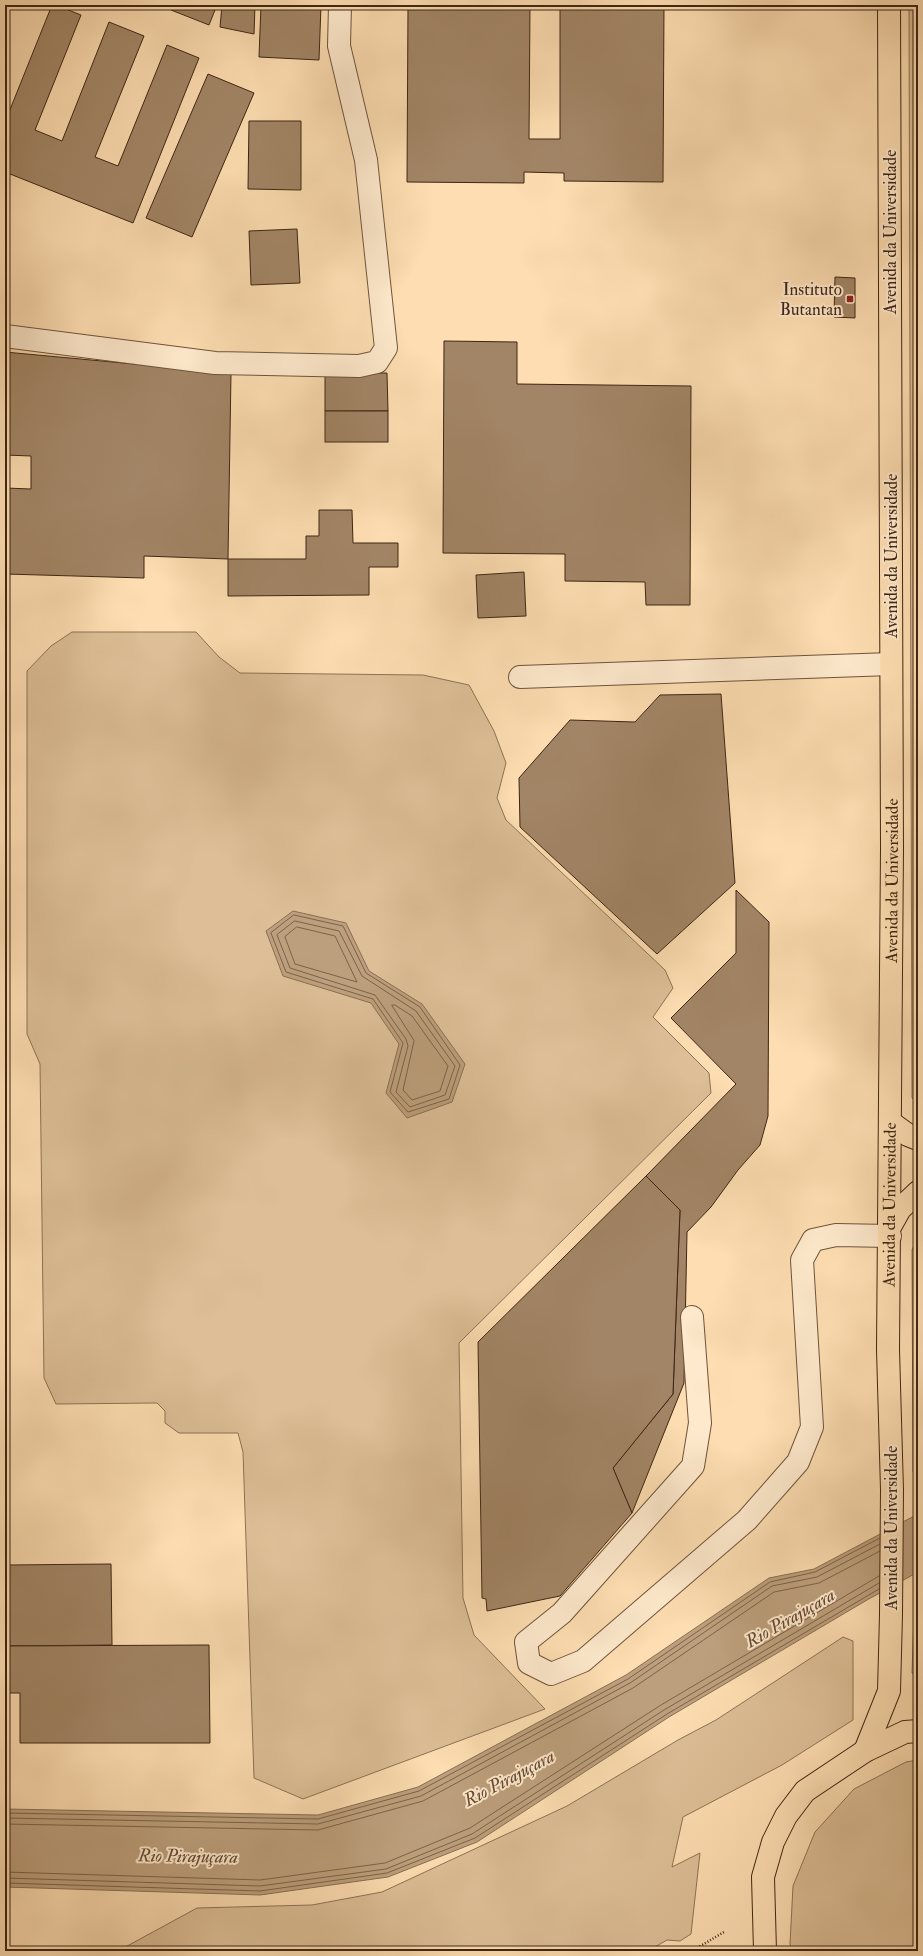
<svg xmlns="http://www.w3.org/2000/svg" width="923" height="1956" font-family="'IM FELL Double Pica',serif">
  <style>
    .green { fill: #ddbe96; stroke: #8e7255 }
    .water { fill: #bc9f7c; stroke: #8a6f52 }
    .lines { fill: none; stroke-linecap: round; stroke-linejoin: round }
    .shore { stroke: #7e6248; stroke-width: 1 }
    .building { fill: #a28566; stroke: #3f2614 }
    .minor-casing { stroke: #6e543b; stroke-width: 24 }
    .major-casing { stroke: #3f2614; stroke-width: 24 }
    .path { stroke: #3f2614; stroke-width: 2.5; stroke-dasharray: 1 2; stroke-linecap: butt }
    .minor { stroke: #fee9cc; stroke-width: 22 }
    .major { stroke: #fdddb1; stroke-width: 22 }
    .poi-dot { fill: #8f2418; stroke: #fee9cc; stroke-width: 1.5 }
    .labels { text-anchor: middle; stroke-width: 4; stroke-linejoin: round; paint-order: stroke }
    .street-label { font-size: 17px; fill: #3f2614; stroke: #fee9cc }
    .poi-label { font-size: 17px; fill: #3f2614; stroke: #fee9cc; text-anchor: end }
    .water-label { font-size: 18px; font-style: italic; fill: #644a33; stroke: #fee9cc }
  </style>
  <rect width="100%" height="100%" fill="#fdddb1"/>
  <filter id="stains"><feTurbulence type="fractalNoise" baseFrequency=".005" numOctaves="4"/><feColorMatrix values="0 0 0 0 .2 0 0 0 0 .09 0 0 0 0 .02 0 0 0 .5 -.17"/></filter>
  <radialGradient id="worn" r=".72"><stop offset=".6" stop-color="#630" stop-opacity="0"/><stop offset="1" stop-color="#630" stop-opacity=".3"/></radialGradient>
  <g class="green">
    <polygon points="909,5 918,5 918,1104 912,1098"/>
    <polygon points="72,632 196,632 219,657 240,673 423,675 469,685 494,731 506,763 497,798 506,820 665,970 673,988 653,1017 709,1073 711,1093 459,1343 463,1598 474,1635 545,1709 303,1799 254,1778 243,1452 238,1433 179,1433 165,1423 165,1411 157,1403 56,1404 44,1378 40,1064 27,1034 27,671 51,646"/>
    <polygon points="918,1236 918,1476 913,1472 912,1250"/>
    <polygon points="918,1580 918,1679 912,1673 915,1585"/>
    <polygon points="843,1637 853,1641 853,1720 782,1765 683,1817 672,1867 700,1853 691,1934 680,1941 667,1940 648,1951 118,1951 197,1908 312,1905 382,1892 567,1806 678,1740 716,1720"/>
    <polygon points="918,1760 918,1951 792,1951 790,1944 793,1886 815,1832 854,1789 906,1762"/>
  </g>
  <g class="water">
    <polygon points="293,911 346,923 369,971 422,1004 465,1064 452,1102 407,1118 386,1093 399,1044 371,1003 283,976 266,931"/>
    <polygon points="918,1514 918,1572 867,1600 669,1717 477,1842 388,1877 260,1895 5,1887 5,1809 318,1815 418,1787 626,1675 769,1578 814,1569"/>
  </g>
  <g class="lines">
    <g class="shore">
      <polygon points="294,915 343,926 366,973 420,1007 460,1065 449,1099 408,1112 390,1092 403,1043 373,999 286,972 271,933"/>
      <polygon points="295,921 339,931 362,976 416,1011 455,1066 445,1095 410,1107 396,1092 408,1046 406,1039 375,995 290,968 277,935"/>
      <polygon points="297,927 335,936 357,982 295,964 285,937"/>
      <polygon points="392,1005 395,1005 412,1016 448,1066 440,1091 412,1100 403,1090 414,1041"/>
      <polyline points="5,1813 318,1819 419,1791 628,1679 770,1582 815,1572 880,1538"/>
      <polyline points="5,1818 318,1824 421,1796 630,1683 772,1586 817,1577 880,1544"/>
      <polyline points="5,1824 318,1830 423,1801 633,1688 774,1592 819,1583 880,1551"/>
      <polyline points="5,1872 260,1880 385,1863 470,1828 661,1705 879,1576"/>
      <polyline points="5,1878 260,1886 386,1869 472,1834 664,1710 879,1583"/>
      <polyline points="5,1883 260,1891 387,1873 475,1838 667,1714 879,1589"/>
    </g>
  </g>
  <g class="building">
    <polygon points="52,5 56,5 81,15 35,130 62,141 109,22 144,36 95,157 118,166 167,45 199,58 133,223 5,172 5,122"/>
    <polygon points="173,5 217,5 209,25 171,10"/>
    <polygon points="222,5 255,5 254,34 220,27"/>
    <polygon points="261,5 321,5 319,60 259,57"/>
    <polygon points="408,5 530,5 529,139 560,139 560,5 664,5 663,182 564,181 564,173 524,172 524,183 407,182"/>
    <polygon points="208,74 254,93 192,237 146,218"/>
    <polygon points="249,121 301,121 301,190 248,189"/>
    <polygon points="297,229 300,283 251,285 249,231"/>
    <polygon points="835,277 855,278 855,318 834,317"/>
    <polygon points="444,341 517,342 517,384 691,386 690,605 646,605 645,582 565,581 565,554 443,553"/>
    <polygon points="5,352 231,373 228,559 144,556 144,578 5,574 5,488 31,489 31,456 5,455"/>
    <polygon points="325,373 387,373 388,411 325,411"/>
    <rect x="325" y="411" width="63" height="31"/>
    <polygon points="319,510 352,510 353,543 398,543 398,567 369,567 369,595 228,596 228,559 306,559 306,536 319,536"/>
    <polygon points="524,572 526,616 478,618 476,575"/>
    <polygon points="721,694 735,883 657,954 520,827 519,778 570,720 635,722 660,695"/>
    <polygon points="736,890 769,922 768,1116 760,1145 738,1170 711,1207 687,1232 684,1383 632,1513 613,1468 673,1394 680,1210 646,1176 736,1084 671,1018 736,953"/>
    <polygon points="646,1176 680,1210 673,1394 613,1468 632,1513 560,1596 487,1611 486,1599 482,1598 478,1342"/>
    <polygon points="111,1564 112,1645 9,1646 8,1565"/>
    <polygon points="209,1645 210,1743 20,1743 20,1693 5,1693 5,1646"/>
  </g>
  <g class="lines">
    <g class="minor-casing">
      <g id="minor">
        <polyline points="5,336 215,363 359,366 377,362 386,348 366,160 339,46 340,5"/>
        <polyline points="520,677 891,664"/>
        <polyline points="692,1317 700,1423 693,1466 562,1613 526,1642 529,1663 551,1674 583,1661 747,1520 798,1462 812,1427 802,1260 813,1240 836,1235 890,1236"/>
      </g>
    </g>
    <g class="major-casing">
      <g id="major">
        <polyline points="890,1122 908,1135 918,1139"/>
        <polyline points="890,1227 900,1209 918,1192"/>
        <path id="s1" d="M865 1751 889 1691 891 1615 892 1490 888 1350 892 849 889 5"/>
        <polyline points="765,1951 763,1877 773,1842 786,1816 805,1791 865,1751 905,1732 918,1731"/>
      </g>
    </g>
    <g class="path">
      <polyline points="692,1951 724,1932"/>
      <polyline points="906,1951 918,1945"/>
    </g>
    <use href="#minor" class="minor"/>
    <use href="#major" class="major"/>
  </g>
  <rect class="poi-dot" x="846" y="295" width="8" height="8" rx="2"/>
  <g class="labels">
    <g class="street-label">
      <text transform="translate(890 232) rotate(-90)" y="6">Avenida da Universidade</text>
      <text transform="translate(891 556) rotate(-90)" y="6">Avenida da Universidade</text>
      <text dy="6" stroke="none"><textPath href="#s1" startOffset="875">Avenida da Universidade</textPath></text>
      <text dy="6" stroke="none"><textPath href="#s1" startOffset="551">Avenida da Universidade</textPath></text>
      <text transform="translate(891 1528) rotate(-90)" y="6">Avenida da Universidade</text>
    </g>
    <g class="poi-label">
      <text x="842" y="295">Instituto<tspan x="842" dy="20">Butantan</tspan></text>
    </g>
    <g class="water-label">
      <text transform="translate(790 1618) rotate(-30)" y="6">Rio Pirajuçara</text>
      <text transform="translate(509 1778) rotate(-28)" y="6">Rio Pirajuçara</text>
      <text transform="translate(188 1856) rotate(1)" y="6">Rio Pirajuçara</text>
    </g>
  </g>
  <rect width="923" height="1956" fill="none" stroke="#fdddb1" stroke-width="20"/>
  <rect x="6" y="6" width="911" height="1944" fill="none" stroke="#3f2614" stroke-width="2"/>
  <rect x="10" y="10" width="903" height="1936" fill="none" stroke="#3f2614"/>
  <rect width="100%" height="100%" filter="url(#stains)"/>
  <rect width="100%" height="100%" fill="url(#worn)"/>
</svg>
